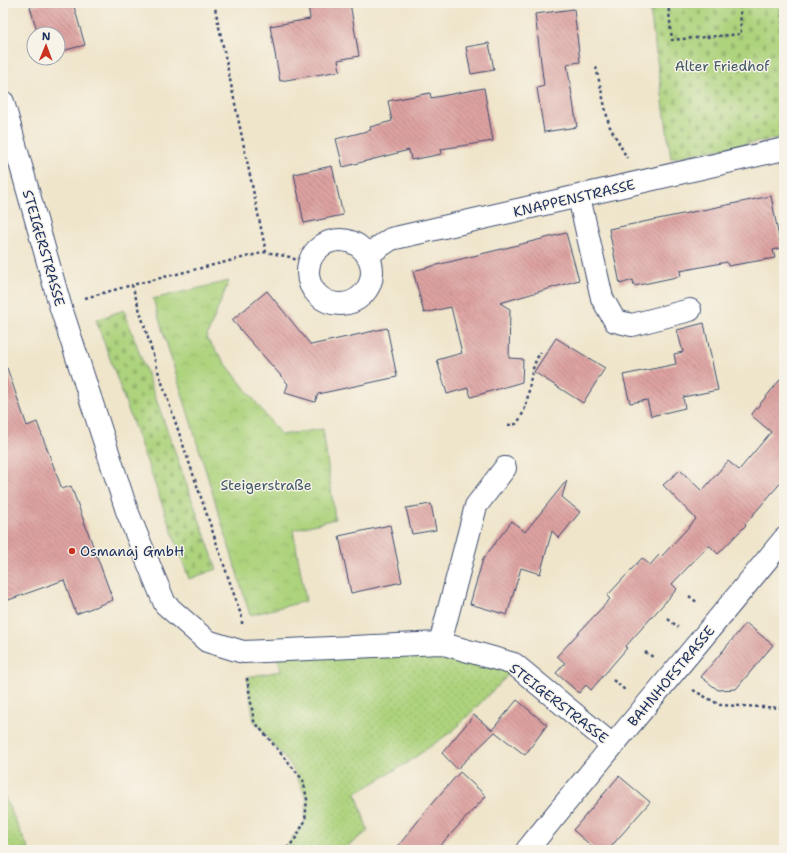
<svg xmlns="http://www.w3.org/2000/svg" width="787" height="853" font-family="'Shantell Sans',sans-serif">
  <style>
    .grass { fill: url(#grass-dots); stroke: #64816e }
    .cemetery { fill: url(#cemetery-stones); stroke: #64816e }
    .park { fill: url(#park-crowns); stroke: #64816e }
    .building { fill: url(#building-back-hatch) }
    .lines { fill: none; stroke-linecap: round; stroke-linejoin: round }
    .minor-casing { stroke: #3b4a6e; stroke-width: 24 }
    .path { stroke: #3b4a6e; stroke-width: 2.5; stroke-dasharray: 3 3; stroke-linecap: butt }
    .minor { stroke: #fff; stroke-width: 22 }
    .poi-dot { fill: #c8321e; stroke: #f7f3e8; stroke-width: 1.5 }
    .labels { text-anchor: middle; stroke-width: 3; stroke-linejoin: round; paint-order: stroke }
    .park-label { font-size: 14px; fill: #405866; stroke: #f7f3e8 }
    .street-label { font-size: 14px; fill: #1b2f5e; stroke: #f7f3e8 }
    .poi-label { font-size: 14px; fill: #1b2f5e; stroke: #f7f3e8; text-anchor: start }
  </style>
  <defs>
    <pattern id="grass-dots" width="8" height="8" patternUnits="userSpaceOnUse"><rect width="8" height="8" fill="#add37d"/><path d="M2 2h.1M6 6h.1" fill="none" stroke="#94b56e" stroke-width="1.8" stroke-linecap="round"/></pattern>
    <pattern id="cemetery-stones" width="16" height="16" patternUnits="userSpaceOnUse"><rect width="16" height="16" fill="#add37d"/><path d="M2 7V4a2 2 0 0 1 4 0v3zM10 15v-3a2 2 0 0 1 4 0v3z" fill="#94b56e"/></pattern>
    <pattern id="park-crowns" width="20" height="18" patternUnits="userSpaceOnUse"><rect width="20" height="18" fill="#add37d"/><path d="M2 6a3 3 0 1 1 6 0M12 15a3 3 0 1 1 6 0" fill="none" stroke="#94b56e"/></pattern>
    <pattern id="building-back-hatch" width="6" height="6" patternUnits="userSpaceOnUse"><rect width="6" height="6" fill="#dda2a1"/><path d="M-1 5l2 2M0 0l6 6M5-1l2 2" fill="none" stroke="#b28486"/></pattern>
  </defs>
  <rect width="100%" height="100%" fill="#f7f3e8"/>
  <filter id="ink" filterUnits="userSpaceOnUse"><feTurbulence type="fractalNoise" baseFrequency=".025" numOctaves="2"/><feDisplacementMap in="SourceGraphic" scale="8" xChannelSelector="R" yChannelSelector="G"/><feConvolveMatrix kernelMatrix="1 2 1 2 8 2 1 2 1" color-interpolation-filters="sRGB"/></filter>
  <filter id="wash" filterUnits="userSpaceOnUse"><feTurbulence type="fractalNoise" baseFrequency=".012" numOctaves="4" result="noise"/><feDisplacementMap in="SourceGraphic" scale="16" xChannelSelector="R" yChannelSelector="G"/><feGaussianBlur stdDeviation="0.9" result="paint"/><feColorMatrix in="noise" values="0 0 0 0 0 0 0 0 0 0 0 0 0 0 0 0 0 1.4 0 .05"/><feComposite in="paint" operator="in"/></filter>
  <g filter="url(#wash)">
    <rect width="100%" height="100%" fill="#efe5cb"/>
    <g class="grass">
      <polygon points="440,651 511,672 455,729 407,763 356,793 368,831 342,850 283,850 305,821 307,799 292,767 254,721 247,677 281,671 277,654"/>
      <polygon points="3,794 29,850 3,850"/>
    </g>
    <g class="cemetery">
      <polygon points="649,3 784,3 784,137 671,158"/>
      <polygon points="124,310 217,569 189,579 96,320"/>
    </g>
    <polygon class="park" points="229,281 206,338 281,435 323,429 335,519 293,530 306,601 250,615 153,299"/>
    <g id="blocks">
      <g class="building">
        <polygon points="44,3 73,3 85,45 58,52 58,34 38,34 30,7"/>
        <polygon points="308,3 350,3 359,56 338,60 340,71 280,81 270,26 310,19"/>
        <polygon points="574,9 580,62 567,64 577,127 544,132 537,88 544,86 535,14"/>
        <polygon points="489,43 494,70 471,74 466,47"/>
        <polygon points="484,88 493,141 441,149 442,154 411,160 409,150 343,167 336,139 371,130 370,127 392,121 388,101 430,93 431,98"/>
        <polygon points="332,166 343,215 304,223 294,174"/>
        <polygon points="771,196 781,248 773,250 775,258 728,266 727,262 680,271 681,276 634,286 633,280 620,284 609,229"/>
        <polygon points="566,233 579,280 500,303 510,309 509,358 523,359 522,382 471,397 468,388 447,394 437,360 462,353 451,307 424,313 413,271"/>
        <polygon points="267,291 311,345 387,328 397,377 318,394 315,402 285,393 288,384 232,320"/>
        <polygon points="704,323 718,390 683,397 685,408 651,416 647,400 630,403 623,375 676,364 674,354 683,352 677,330"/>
        <polygon points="556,338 605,368 583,403 534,372"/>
        <polygon points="7,368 27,426 37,422 62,489 71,486 113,600 76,614 64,580 3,602 3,369"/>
        <polygon points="784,375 784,479 745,524 746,525 718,554 709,545 672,584 677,589 625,647 627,648 591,690 586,685 579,693 556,673 565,663 557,656 610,599 607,596 642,558 650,565 659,555 661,557 696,519 663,485 680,470 702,491 728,461 739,470 771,432 751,415"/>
        <polygon points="567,480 562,497 580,512 559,538 552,531 540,574 521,568 507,615 470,604 483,559 512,521 525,532"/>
        <polygon points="431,504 436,530 412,534 406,508"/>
        <polygon points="390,525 402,582 351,593 339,536"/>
        <polygon points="746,623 773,645 736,689 718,690 701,677"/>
        <polygon points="517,700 547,725 525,755 495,732 457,769 442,753 474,715 492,730"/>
        <polygon points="460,772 486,796 436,850 395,850 434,801"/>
        <polygon points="619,776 650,802 608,850 596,850 573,830"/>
      </g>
    </g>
  </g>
  <g filter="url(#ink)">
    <use href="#blocks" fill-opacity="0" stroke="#3b4a6e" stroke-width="1"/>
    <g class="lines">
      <g class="minor-casing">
        <g id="minor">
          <polyline points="3,102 60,305 127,511 165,604 207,641 243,652 440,643 514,664 612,745"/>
          <polyline points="579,197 602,298 615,321 632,325 690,310"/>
          <circle cx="340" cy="272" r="32"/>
          <polyline points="367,255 391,239 784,149"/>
          <polyline points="440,643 476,506 505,468"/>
          <path d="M527 850C612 745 699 643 784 539"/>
        </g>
      </g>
      <g class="path">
        <polyline points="214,3 266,252 290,257 309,266"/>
        <polyline points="668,3 672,40 741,34 740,3"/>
        <polyline points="782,3 784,60"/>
        <polyline points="596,67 609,125 627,158"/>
        <polyline points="85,298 132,285"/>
        <path d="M508 425 516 424C534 403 525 373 541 352"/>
        <polyline points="689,596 698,603"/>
        <polyline points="668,619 678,627"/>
        <polyline points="242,624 242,618 158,371 132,285 266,252"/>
        <polyline points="645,652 653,657"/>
        <polyline points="247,678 254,721 303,780 307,799 305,821 294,841 285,850"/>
        <polyline points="613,680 625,690"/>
        <polyline points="693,690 720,705 784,708"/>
      </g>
      <use href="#minor" class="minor"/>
    </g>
  </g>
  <circle class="poi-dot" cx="72" cy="551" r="4"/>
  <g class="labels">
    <g class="park-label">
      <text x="722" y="71">Alter Friedhof</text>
      <text x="266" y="490">Steigerstraße</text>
    </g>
    <g class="street-label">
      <text transform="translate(574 198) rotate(-13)" y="5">KNAPPENSTRASSE</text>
      <text transform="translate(44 248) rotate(74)" y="5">STEIGERSTRASSE</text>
      <text transform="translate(671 676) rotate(-50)" y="5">BAHNHOFSTRASSE</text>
      <text transform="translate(559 703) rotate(38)" y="5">STEIGERSTRASSE</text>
    </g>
    <g class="poi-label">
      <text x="80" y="556">Osmanaj GmbH</text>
    </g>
  </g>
  <rect width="787" height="853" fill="none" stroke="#f7f3e8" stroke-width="16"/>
  <g transform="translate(46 46) rotate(1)"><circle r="19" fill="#f7f3e8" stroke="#9fa5b1"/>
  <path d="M0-3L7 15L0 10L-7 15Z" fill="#c8321e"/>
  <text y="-6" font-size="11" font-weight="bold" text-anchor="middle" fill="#1b2f5e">N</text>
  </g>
</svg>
